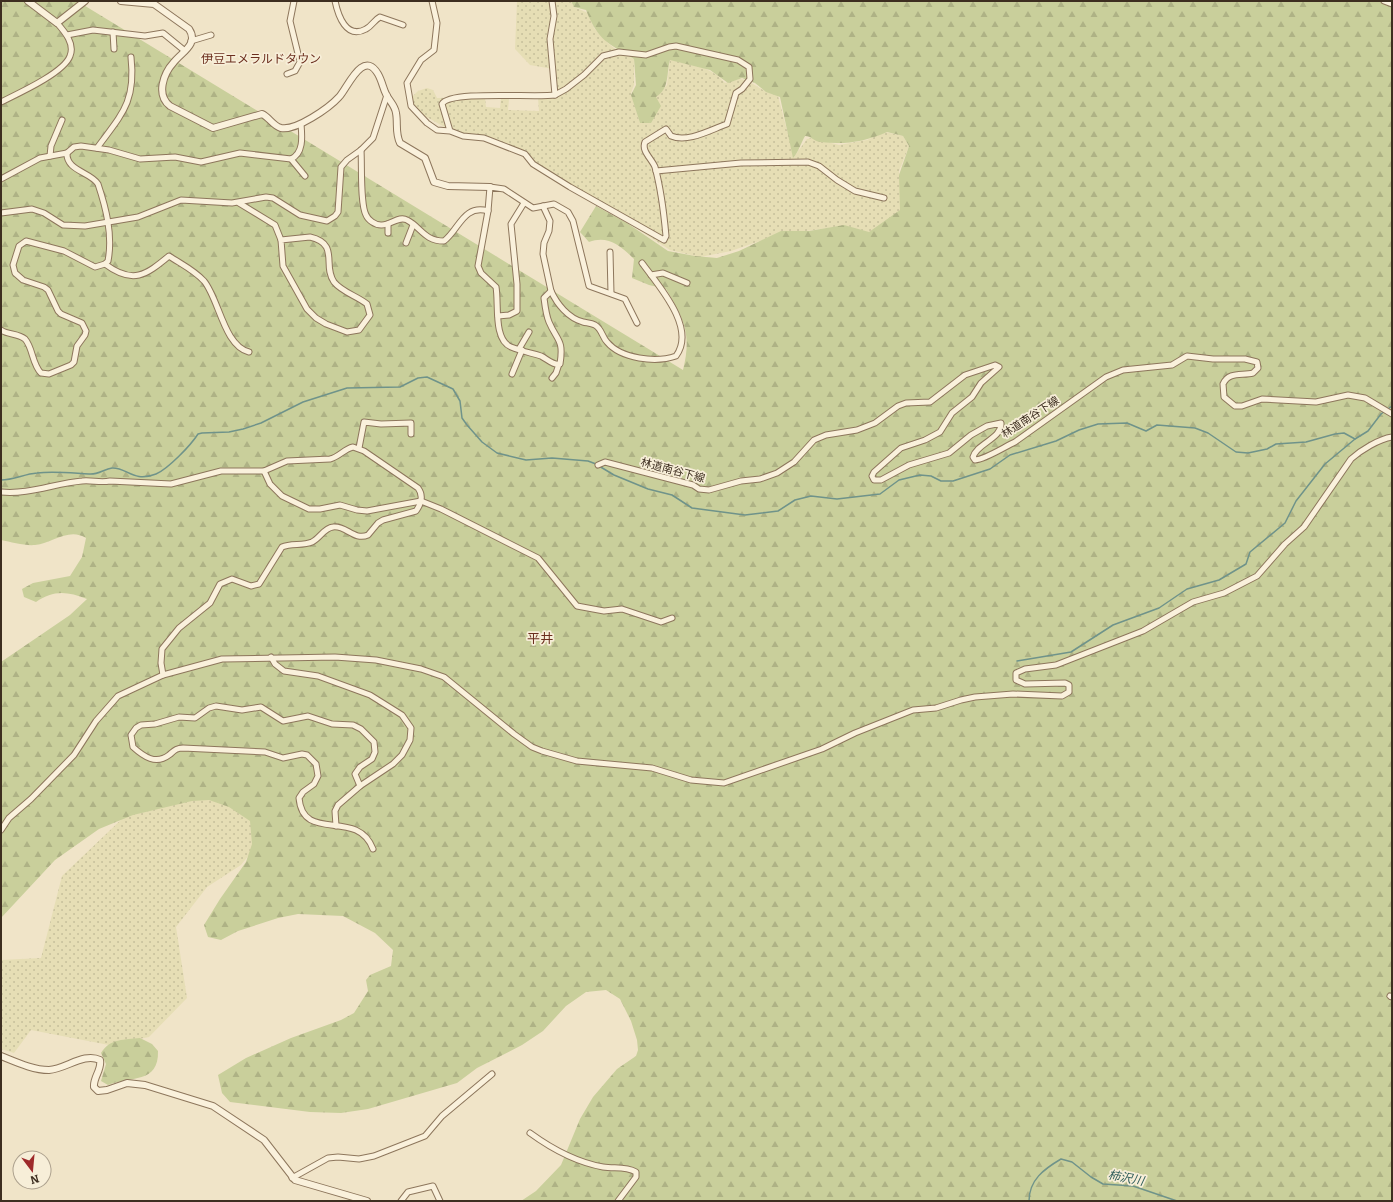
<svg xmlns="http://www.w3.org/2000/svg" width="1393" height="1202" font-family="Bitter,'Noto Sans JP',serif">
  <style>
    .farmland { fill: url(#farmland-dots) }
    .forest { fill: url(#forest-firs) }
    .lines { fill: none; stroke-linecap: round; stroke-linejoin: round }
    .stream { stroke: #6f938a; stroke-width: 1.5 }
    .minor-casing { stroke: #8d765c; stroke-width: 7 }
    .tertiary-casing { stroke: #8d765c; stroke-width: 8 }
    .minor { stroke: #faf1dc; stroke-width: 5 }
    .tertiary { stroke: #faf1dc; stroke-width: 6 }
    .labels { text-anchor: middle; stroke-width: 3.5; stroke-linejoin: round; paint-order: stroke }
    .street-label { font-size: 11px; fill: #3d2e20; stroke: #f7eed8 }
    .neighbourhood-label { font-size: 12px; fill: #6b2e1e; stroke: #f7eed8 }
    .water-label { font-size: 12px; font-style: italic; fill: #2f5d5a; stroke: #f7eed8 }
    .quarter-label { font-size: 13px; fill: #6b2e1e; stroke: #f7eed8 }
  </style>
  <defs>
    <pattern id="farmland-dots" width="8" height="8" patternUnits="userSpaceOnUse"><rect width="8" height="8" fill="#e6deb5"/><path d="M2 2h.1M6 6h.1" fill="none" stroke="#c6bf9b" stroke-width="1.8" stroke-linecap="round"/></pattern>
    <pattern id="forest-firs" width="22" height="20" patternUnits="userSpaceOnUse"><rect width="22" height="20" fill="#c9cf9b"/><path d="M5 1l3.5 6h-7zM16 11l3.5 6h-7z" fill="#aeb285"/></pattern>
  </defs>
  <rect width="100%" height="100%" fill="#f0e4c8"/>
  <g class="farmland">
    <polygon points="517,1 571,1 574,7 588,13 594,28 609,44 619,52 634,59 634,85 631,93 640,123 655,97 667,85 670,60 686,58 717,75 725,83 739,79 746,80 765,91 778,96 794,157 807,139 812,138 839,145 867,140 885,132 903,136 909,146 899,171 902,209 870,233 842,226 777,235 731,251 700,257 670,250 604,207 555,178 528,156 503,146 459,135 416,111 410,99 418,91 427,88 433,90 437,98 485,97 486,107 500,108 501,98 509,99 508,110 539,111 538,98 555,94 553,69 530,65 515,49"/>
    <polygon points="251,790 263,838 241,865 207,887 176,927 187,998 149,1037 109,1045 31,1030 14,1053 1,1049 1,960 41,958 62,876 147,795"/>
  </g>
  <g class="forest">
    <path d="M1 1H77L683 370C692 334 684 319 666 289L649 285 632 278 634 259C621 246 608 235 589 242L580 232 596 206 627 223 668 251 695 256 717 258 739 251 781 231H809L844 225 869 232 900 210 899 175 909 146 903 136 887 132C864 142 845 145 820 142 814 141 811 136 805 136 801 143 798 153 793 158L780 97 766 92 755 83 742 78 728 83 710 70 670 60C666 75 670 88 656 97L661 106 651 123H640L631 95 636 85 634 59C607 42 599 42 586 10L574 7 571 1H1392V1201H521L536 1191 561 1165 580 1119 593 1097 617 1069 636 1056 638 1050 637 1040 631 1021 620 999 606 990 586 992 566 1006 543 1031 522 1045 477 1068 457 1083 368 1109 341 1113 310 1112 230 1102 222 1093 218 1075 246 1058 291 1038 341 1020 354 1013 368 991 366 980 370 975 391 966 393 950 375 933 343 916 298 914 278 918 238 931 221 940 208 937 204 925 220 899 246 862 252 844 250 821 229 807 209 800 192 801 133 815 99 829 55 860 1 918V662L70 615 87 599C67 591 53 590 36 602L24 597 22 589 33 583 70 576 82 557 86 538C69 527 53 543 35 545 25 546 11 542 1 540Z"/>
    <path d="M140 1038 152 1044 158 1051C159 1084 130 1076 108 1085L101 1081 106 1064 101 1053C110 1038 125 1040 140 1038Z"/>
  </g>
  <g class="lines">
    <g class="stream">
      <polyline points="599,466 614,475 648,489 672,495 692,508 745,515 778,511 795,500 811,496 837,499 880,494 899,480 920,475 931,476 941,481 953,481 990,469 1010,455 1056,441 1079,430 1098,424 1127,423 1146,431 1157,425 1195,428 1208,433 1236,452 1248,453 1267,449 1276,444 1306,442 1335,434 1344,433 1355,439"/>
      <path d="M1 480C14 480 24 474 37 473 54 471 71 473 89 474 98 475 104 469 112 468 127 467 133 483 156 474 168 469 191 445 198 434L202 433 229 432 243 429 261 423 303 402 347 388 400 387 418 378 427 377 453 389 460 401 462 418 467 425 482 442 497 453 526 460 552 458 588 461 596 464"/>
      <polyline points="1017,661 1071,652 1113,625 1159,608 1187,589 1219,580 1246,564 1250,552 1285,523 1296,501 1325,464 1355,439 1368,431 1381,414 1392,406"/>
      <path d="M1029 1201C1029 1180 1044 1169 1061 1159L1072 1162 1091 1177 1103 1184 1133 1186 1177 1201"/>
    </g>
    <g class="minor-casing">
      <g id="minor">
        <path d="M335 1C338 15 346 40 366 29 372 26 374 20 380 17L403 25"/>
        <path d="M432 1 437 23 434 50 421 60 407 83 411 106 427 123 437 130 450 131 463 136 484 138 525 154 533 164 570 187 664 240 666 236C664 214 661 189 655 167 652 159 641 151 645 142L666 129 671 136C688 143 710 130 727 124L736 93 742 89 750 79 749 67 738 60 676 46 669 47 646 55 619 52 603 56 584 75 566 89 555 95C535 98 450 90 442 104L450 131"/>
        <polyline points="552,1 554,16 550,39 555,95"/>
        <polyline points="1384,1 1392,4"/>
        <polyline points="113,32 114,49"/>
        <polyline points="67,35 93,30 145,36 163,33 185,51"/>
        <polyline points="191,41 211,35"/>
        <polyline points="287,74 295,71 300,62 290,21 294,1"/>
        <path d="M1 102C17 94 64 73 70 56 75 44 65 32 57 23"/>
        <path d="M97 148C122 114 136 102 131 57"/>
        <path d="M361 150C362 165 360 204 366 215 368 220 375 225 381 225 390 226 399 215 407 220 421 227 424 241 444 241 459 230 463 204 488 211"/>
        <path d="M67 153 74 147 81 146 109 150 140 159 175 157 201 162 240 153 291 159C304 153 302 136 301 124"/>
        <polyline points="50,156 51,146 62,120"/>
        <polyline points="291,159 305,176"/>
        <polyline points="656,171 741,163 808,162 819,166 837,180 855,191 884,198"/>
        <path d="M1 179 40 158 67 153C66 171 91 172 98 184 106 208 113 235 108 261L105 264 95 267 64 251 26 241 19 246 13 265 15 273 23 280 44 287 48 290 58 311 61 314 82 323 86 331 85 335 77 346 74 362 71 365 49 374 41 373C32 364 33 348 25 339 18 333 8 335 1 330"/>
        <polyline points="239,203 275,225 281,240"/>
        <polyline points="543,206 550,221 549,231 544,243 543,254 551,291"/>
        <polyline points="1,213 32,209 44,213 63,225 85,226 138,217 181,200 232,203 266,197 273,198 300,215 327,221 335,216 338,212 341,167 347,160 361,150 373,138 387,95"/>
        <polyline points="388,224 388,233"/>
        <path d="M310 237C340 244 322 265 334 282 342 292 357 296 367 304L370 315 359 330 347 332 326 324 316 318 307 309 283 266 281 240Z"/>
        <polyline points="406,243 413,225"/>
        <polyline points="610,252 611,293"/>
        <path d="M105 264C133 285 146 275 169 256 181 264 194 270 204 281 219 299 224 346 249 352"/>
        <polyline points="651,275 663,273 687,283"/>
        <polyline points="498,316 509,315 517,311 517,284 511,224 524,203"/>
        <path d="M637 323 625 299 589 286 573 221 568 212 554 204 533 208 504 189 490 187 488 211 478 266 481 273 496 287C499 303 493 340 511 347 521 351 531 353 541 356 547 359 554 366 560 364 564 339 557 341 549 322 546 315 545 306 544 298L551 291C557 304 568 318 583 322 587 323 591 323 595 325 602 329 602 337 607 342 621 359 656 363 676 356 697 328 658 285 642 263"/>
        <polyline points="519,349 529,332"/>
        <polyline points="512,374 522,350"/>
        <polyline points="552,378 556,373 559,364"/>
        <polyline points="359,448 364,422 381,424 411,423 411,434"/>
        <path d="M598 465 605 462 693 485 699 489 709 490 741 481 760 479 777 473 794 462 814 440 826 435 857 430 875 423 898 406 906 403 930 402 965 375 995 365 999 367 981 383 972 397 952 413 940 432 925 440 901 448 874 472 872 476 874 480H881L909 465 949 453 971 435 987 426 1001 423C1002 439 977 443 973 457L975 460C986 459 1004 447 1015 442L1106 377 1123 370 1172 365 1187 356 1213 359H1245L1257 362 1258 368 1253 373C1242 376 1229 371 1223 384L1224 397 1235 406H1242L1262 399 1316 402 1348 395 1365 398 1392 414"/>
        <polyline points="264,471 270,484 282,496 309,509 320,509 340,505 357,510 367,511 421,501 441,509 538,558 577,606 604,611 622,609 661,622 672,618"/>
        <path d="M1 492C28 495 56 483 82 481 92 480 100 483 110 481L171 484 221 471H264L287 461 330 459C339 457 344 449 353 447L364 451 418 488C424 496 421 504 416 511L383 520 378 523 368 535C354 541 346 525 333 527 324 528 320 538 312 542 303 546 291 543 282 547L259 584 251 586 232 579 220 584 210 603 179 628 162 649 161 663 163 675"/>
        <polyline points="271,657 275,664 284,671 318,676 370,695 402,715 411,728 410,740 402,755 393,764 360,786 338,805 335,811 336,826"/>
        <path d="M360 786 355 774 360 767 372 759 375 752 374 742 361 729 353 725 332 724 308 716 283 721 261 707 242 710 216 706 209 708 195 718 179 717 155 724 141 725 136 728 131 735 133 747C144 757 156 765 169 755 174 751 176 748 183 748L265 752 283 758 302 754 307 755 316 764 318 776 314 784 303 792 299 798C303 844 357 807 373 849"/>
        <path d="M1 830 9 818 31 799 74 755 96 721 118 696 163 675 222 659 335 657 376 660 421 669 444 677 514 734 532 747 542 751 577 761 652 768 691 780 724 783 822 749 855 733 913 710 936 708 961 700 975 697 1013 694 1062 696 1069 692V685L1065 683 1025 684 1016 680V673L1025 669 1056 665 1143 631 1193 602 1224 593 1257 576 1285 544 1304 527 1351 459C1361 450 1379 439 1392 437"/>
        <polyline points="1390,996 1392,997"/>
        <path d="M530 1133C552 1149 575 1162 603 1167 614 1169 625 1166 636 1172V1177L618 1201"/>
        <polyline points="292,1178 328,1158 338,1157 359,1159 374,1156 425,1136 442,1116 492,1074"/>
        <polyline points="401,1201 408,1192 433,1186 440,1201"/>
      </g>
    </g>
    <g class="tertiary-casing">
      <g id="tertiary">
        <polyline points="28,1 57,23 85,1"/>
        <path d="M121 1 154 4 189 29C199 44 182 52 174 62 163 74 156 95 170 106L213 128 262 114C269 117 273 126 281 128 296 131 329 108 339 97 347 89 363 48 378 74 382 81 383 88 386 94 389 101 395 105 396 113 398 123 395 133 400 143L425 158 434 182 448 186 490 187"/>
        <path d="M1 1056C16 1062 33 1070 49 1070 66 1069 84 1052 100 1060 102 1070 93 1077 94 1087L98 1091 107 1090 127 1083 145 1085 213 1106 264 1140 295 1180 367 1201"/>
      </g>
    </g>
    <use href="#minor" class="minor"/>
    <use href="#tertiary" class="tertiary"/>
  </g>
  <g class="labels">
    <g class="street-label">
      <text transform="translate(1030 417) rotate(-33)" y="4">林道南谷下線</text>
      <text transform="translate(673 470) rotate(15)" y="4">林道南谷下線</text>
    </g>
    <g class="neighbourhood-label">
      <text x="261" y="63">伊豆エメラルドタウン</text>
    </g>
    <g class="water-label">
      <text transform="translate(1126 1178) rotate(11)" y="4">柿沢川</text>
    </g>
    <g class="quarter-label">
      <text x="540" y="643">平井</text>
    </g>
  </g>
  <rect width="1393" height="1202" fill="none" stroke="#3d2e20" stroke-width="4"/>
  <g transform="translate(32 1170) rotate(164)"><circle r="19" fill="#f7eed8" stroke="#ada18e"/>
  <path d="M0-3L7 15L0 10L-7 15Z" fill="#9e2a2b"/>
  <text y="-6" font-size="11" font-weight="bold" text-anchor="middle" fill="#3d2e20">N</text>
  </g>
</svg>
